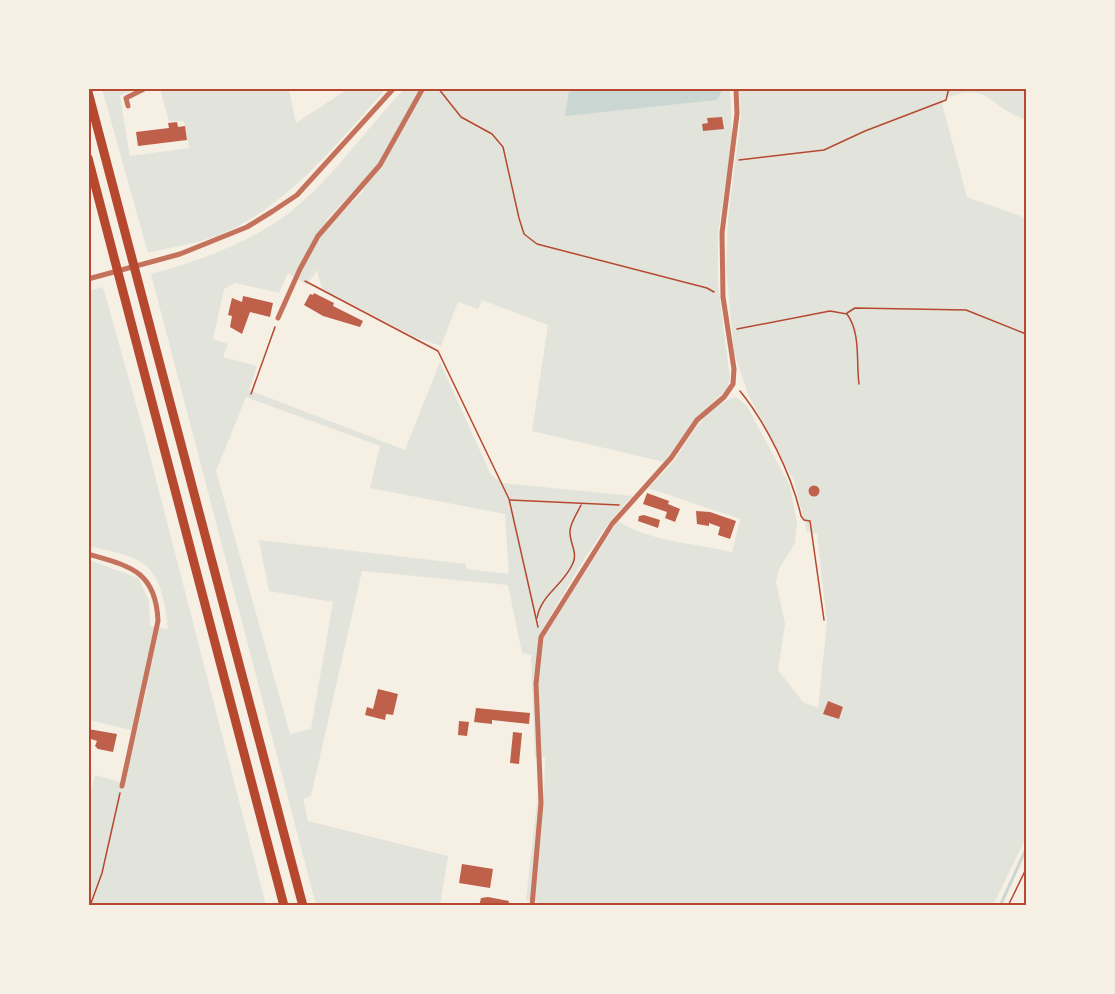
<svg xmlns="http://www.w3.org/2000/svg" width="1115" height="994" font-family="'Fira Sans Condensed',sans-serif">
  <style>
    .green { fill: #e2e4dc; fill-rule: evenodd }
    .water { fill: #c9d6d2 }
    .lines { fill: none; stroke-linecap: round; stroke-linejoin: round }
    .stream { stroke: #c9d6d2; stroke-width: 3 }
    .building { fill: #bf614a }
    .path { stroke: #b5482f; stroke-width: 1.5 }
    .minor { stroke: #c5725c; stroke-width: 5 }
    .motorway { stroke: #b5482f; stroke-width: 9 }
    .neatline { fill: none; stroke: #b5482f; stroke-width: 2 }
  </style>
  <rect width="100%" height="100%" fill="#f6efe4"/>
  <g class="green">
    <path d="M102 89H135L120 96 130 156 189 148 184 121H169L160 89H289L296 123 348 89H386C337 143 289 206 219 235 197 244 171 247 148 253Z"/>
    <path d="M404 89H569L565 115 717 100 723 89H730L732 139 718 233V284L730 379 727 389 696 418 664 462 532 431 548 325 482 300 478 309 458 302 441 346 415 337 322 289 317 270 307 285 288 273 279 293 235 283 224 289 213 339 228 344 223 357 257 366 249 390 405 450 440 362 491 475 502 483 632 496C595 535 570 584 542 630L547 632 618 521C651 542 694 543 732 552L740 519 648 488C658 478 669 468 677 456 692 435 708 403 736 397L747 406 790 486 797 523 795 543 779 569 776 582 785 624 778 670 803 702 818 708 827 622 817 534 807 532 794 481 748 394 734 352 726 268 728 218 741 116 739 89H1026V120C985 105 990 80 941 100L967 197 1026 218V838L993 905 537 906V901L526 900 538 793 544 794 545 757 535 758 531 655 522 653 508 585 362 571 311 796 303 799 308 821 448 856 440 905H316L151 274C199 261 249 243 289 213 331 180 367 128 404 89ZM359 185 364 190 330 226 326 220ZM246 397 380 446 370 488 505 514 509 574 466 569V564L259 540 269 591 333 602 311 729 290 734 216 471Z"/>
    <path d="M103 287 144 433 266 905H89V800L95 775 123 783 147 689 141 688 131 730 89 720V560L138 578 149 601 150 626 168 629C166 608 161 571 139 561 125 553 104 550 89 546V291Z"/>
  </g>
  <polygon class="water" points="569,89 569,88 723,89 717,100 565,116"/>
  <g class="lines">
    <polyline class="stream" points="1000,906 1026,849"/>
  </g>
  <g class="building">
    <polygon points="722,117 724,129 703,131 702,124 708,123 707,118"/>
    <polygon points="177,122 178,127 185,126 187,140 138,146 136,132 169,128 168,123"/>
    <polygon points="314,293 334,303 333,306 363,321 360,327 323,316 304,305 310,294 313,295"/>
    <polygon points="243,296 273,303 270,317 250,312 242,334 230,327 232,316 228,315 232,298 242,302"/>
    <circle cx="814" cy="491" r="5.5"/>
    <polygon points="647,493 669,501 668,504 680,509 675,522 665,518 667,512 643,504"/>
    <polygon points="696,511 710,512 736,521 730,539 718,535 720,527 709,523 709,526 697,524"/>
    <polygon points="644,515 660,520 658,528 638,521 639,516"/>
    <polygon points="378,689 398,694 393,715 386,714 385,720 365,715 367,707 373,709"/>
    <polygon points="828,701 843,707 839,719 823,714"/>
    <polygon points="476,708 530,713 529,724 492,720 492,724 474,722"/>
    <polygon points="459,721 469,722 467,736 458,735"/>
    <polygon points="88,729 117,734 113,752 98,749 95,746 97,741 91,739 88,745"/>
    <polygon points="513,732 522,733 519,764 510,763"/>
    <polygon points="462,864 493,869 490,888 459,883"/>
    <polygon points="488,897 509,901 508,906 479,906 481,898"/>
  </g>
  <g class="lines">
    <g class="path">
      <polyline points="438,88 461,117 492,134 503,147 519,218 524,234 537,244 707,288 714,292"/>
      <polyline points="739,160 824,150 865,131 946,100 949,88"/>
      <polyline points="305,281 438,351 509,499 538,627"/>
      <polyline points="847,313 855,308 966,310 1026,334"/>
      <path d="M737 329 830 311 847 314C861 333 856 362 859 384"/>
      <path d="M740 391C766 423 792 475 801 516L804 520 810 521 824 620"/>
      <polyline points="251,394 275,327"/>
      <polyline points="510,500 619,505"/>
      <path d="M537 618C541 594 564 585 573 563 578 552 569 542 570 531 570 523 578 512 581 505"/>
      <polyline points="90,906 102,873 120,793"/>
      <polyline points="1008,906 1026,869"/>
    </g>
    <g class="minor">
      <polyline points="128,106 126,98 146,88"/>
      <polyline points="88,279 180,254 247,227 273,211 297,195 394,88"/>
      <polyline points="278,318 300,269 318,236 380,165 423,88"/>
      <path d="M88 554C130 566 156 571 158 621L122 786"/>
      <polyline points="532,906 541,803 536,684 541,637 612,524 671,458 697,420 724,397 733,384 734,369 723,297 722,233 737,114 736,88"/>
    </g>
    <g class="motorway">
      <polyline points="88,92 303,906"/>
      <polyline points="88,158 284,906"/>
    </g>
  </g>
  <rect width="1115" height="994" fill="none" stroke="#f6efe4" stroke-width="180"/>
  <rect x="90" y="90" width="935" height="814" class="neatline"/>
</svg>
